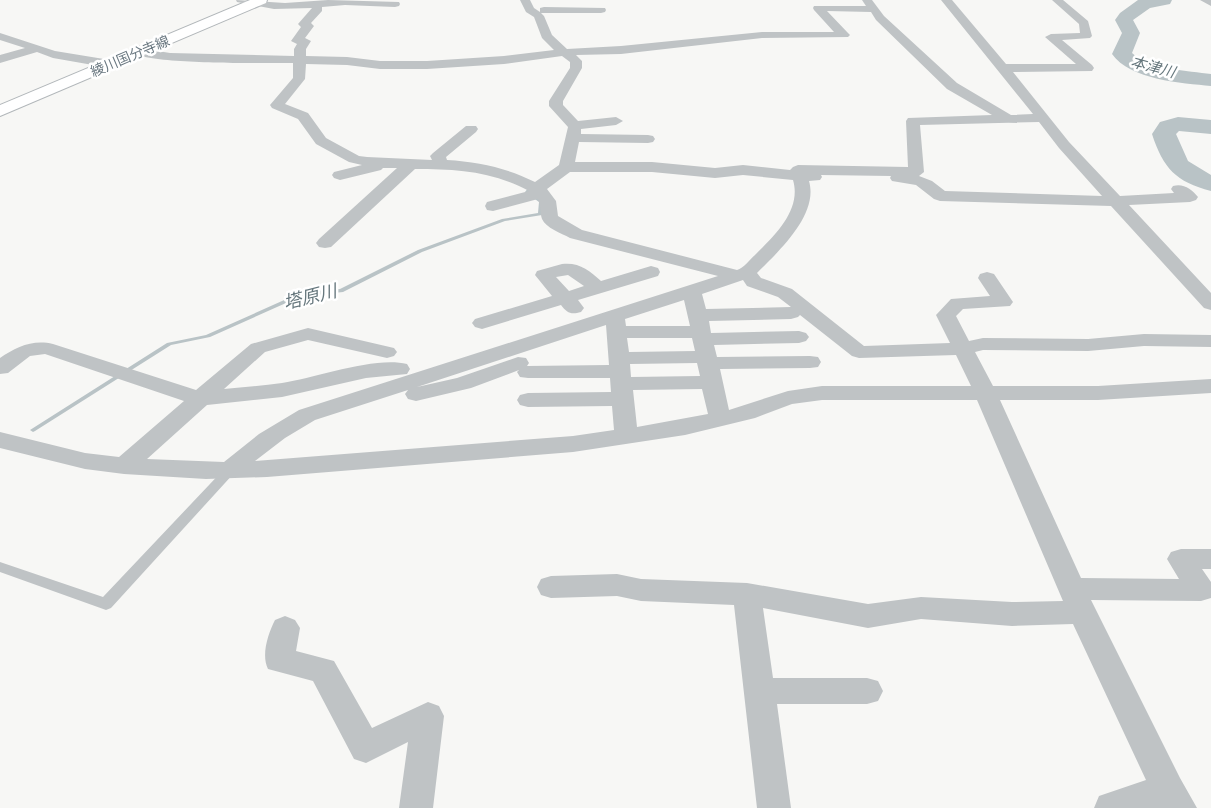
<svg xmlns="http://www.w3.org/2000/svg" width="1211" height="808" viewBox="0 0 1211 808" font-family="'DM Sans','Noto Sans JP',sans-serif">
<style>
.lines{fill:none;stroke-linecap:round;stroke-linejoin:round}
.stream{fill:#b9c3c6;fill-rule:evenodd}
.river{fill:#b9c3c6;fill-rule:evenodd}
.secondary-casing{stroke:#b2b7ba;stroke-width:2}
.service{fill:#bfc3c5;fill-rule:evenodd}
.minor{fill:#bfc3c5;fill-rule:evenodd}
.secondary{fill:#fff;fill-rule:evenodd}
.labels{text-anchor:middle;stroke-width:5;stroke-linejoin:round;paint-order:stroke}
.far-street-label{font-size:14px;fill:#6a7881;stroke:#fff}
.far-water-label{font-size:15px;font-style:italic;fill:#66777d;stroke:#fff}
.water-label{font-size:18px;font-style:italic;fill:#66777d;stroke:#fff}
</style>
<rect width="100%" height="100%" fill="#f7f7f5"/>
<g class="lines">
<path class="stream" d="M529 187 533 188 530 192 543 202 542 215 505 221 422 252 343 292 315 295 295 299 210 337 171 345 35 431 33 432 30 430 167 343 206 335 291 297 315 291 340 289 418 250 502 219 538 213 539 202 525 192Z"/>
<path class="river" d="M1138 0H1172L1170 4 1150 8 1133 20 1140 33 1132 53C1148 69 1189 71 1211 74V86C1182 83 1130 80 1112 54L1122 33 1115 20 1120 13Z
M1178 117 1211 120V134L1179 131 1176 134 1188 161 1211 175V191C1176 182 1163 168 1152 134L1160 122Z"/>
<g class="secondary-casing">
<path id="secondary" d="M250 0H267L266 3 0 116V105Z"/>
</g>
<path class="service" d="M231 465 235 466 237 469 235 472 111 608 106 610 0 572V562L103 597 227 466Z"/>
<path class="minor" d="M236 0 285 3 328 0 399 2 400 4 399 6 395 7 345 5 322 7V11L311 23 314 26 305 38 311 41 306 49V56L347 57 380 61H427L504 56 554 50 542 38 534 17 526 12 520 0H530L534 8 540 12V8L544 7 605 8 606 10 605 12 601 13H541L544 16 552 35 567 49 621 46 762 32H834L814 10 813 8 814 6H866L862 0H872L884 16 957 83 1011 115 1033 114 941 0H952L1006 64H1076L1045 37 1051 34 1080 33 1079 24 1052 0H1063L1088 21 1092 36 1090 38 1062 40 1092 65 1094 68 1092 71 1013 72 1069 142 1120 196 1174 193 1171 189 1173 186C1183 183 1192 189 1198 197L1196 200 1190 202 1129 205 1211 293V310L1204 308 1111 206 940 201 934 199 916 185 892 181 890 178 891 176 821 175 822 177 820 180 809 181C819 215 778 252 757 273L761 278 792 289 864 346 950 343 936 315 951 299 990 296 978 278 980 274 987 272 994 274 1013 302 1010 306 963 309 956 316 969 341 983 338 1088 339 1144 334 1211 335V347L1144 346 1088 351 983 350 975 352 993 386H1098L1211 379V393L1098 400H1000L1081 578 1179 579 1167 559 1171 552 1181 549H1211V569H1202L1211 582V598L1201 601 1091 600 1180 778 1197 808H1094L1099 796 1146 780 1073 624 1012 626 921 619 868 628 763 608 773 678H867L878 681 883 691 878 701 867 704H777L791 808H757L734 605 641 601 617 596 551 598 541 595 537 587 541 579 551 576 617 574 641 579 747 583 868 604 921 597 1012 602 1063 601 977 400H822L792 404 755 418 685 435 573 452 267 477 206 479 124 474 85 469 0 448V432L85 453 119 457 184 401 45 354 30 356 8 373 0 374V358C16 347 33 339 53 344L196 390 251 344 308 328 394 348 397 352 394 356 387 358 308 340 265 352 224 389C243 387 263 386 282 383 316 378 374 356 407 364L410 369 407 374 366 378 282 397 207 405 147 459 224 462 259 434 299 410 718 276 570 238C561 233 546 228 542 219 540 213 541 205 538 199L493 211 487 210 485 206 487 202 529 191C492 171 456 169 415 169L331 247 325 248 319 247 316 243 319 239 397 168H383L381 170 340 180 334 178 332 175 334 172 362 165 349 162 316 144 298 119 272 108 270 105 293 78V63C269 63 145 65 133 52L139 48 170 53 294 56V49L297 44 291 41 301 27 298 24 312 8 274 9 237 2ZM827 11 871 12 876 20 947 89 992 115 908 118 906 121 908 167 798 165 793 167 790 170 743 165 715 168 652 162H575L579 142 648 143 653 142 655 139 653 136 648 135 581 134V129L616 125 623 121 616 117 578 121 563 105V101L582 68V61L576 55 621 54 762 38 848 37 850 35 848 33ZM562 56 570 62V68L549 101V106L568 127 559 165 535 182C507 168 479 162 447 160L446 157 476 132 478 129 476 126H466L433 153 430 156 432 160 367 157 359 156 326 138 308 113 285 104 305 79 306 64 347 65 380 69H427L504 64ZM1039 122 1059 148 1102 196 945 191 932 181 919 176 924 172 920 125ZM570 172H652L715 178 743 175 793 180C802 210 774 236 755 255 749 260 744 268 737 270L582 230 558 216 556 201 547 189ZM743 280 747 286 778 297 791 307 706 309 702 294ZM684 300 690 326H626L625 319ZM800 315 852 356 859 358 956 355 971 386H822L788 391 729 410 720 369 810 368 818 367 821 362 818 357 810 356 717 357 714 345 799 343 806 341 809 337 806 333 799 331 711 333 709 321 791 319 798 317ZM606 325 609 365 527 366 529 363 526 358 518 357 457 378 417 387ZM627 338H692L695 351 629 352ZM697 363 700 376 631 377 630 364ZM519 370 517 372 520 377 528 378H610L611 392 528 393 520 395 517 400 520 405 528 407 612 406 614 430 573 436 255 461 285 438 315 420 408 390 405 394 408 399 416 401 471 388ZM702 389 708 414 637 427 633 390Z
M1200 0H1211V6Z
M0 33 55 51 110 60 116 64 110 68 53 58 37 52 0 63V55L25 48 0 40Z
M562 264C579 262 589 270 601 281L651 266 658 268 660 272 658 276 578 300 584 308 581 312C571 315 567 313 561 305L482 329 475 327 472 323 475 319 552 296 535 275 537 271ZM568 275 584 286 569 291 556 277Z
M285 616 295 620 300 628 296 651 334 661 372 728 428 702 439 706 444 716 433 808H399L408 742 366 763 354 759 313 681 268 669C261 655 268 634 275 620Z"/>
<use href="#secondary" class="secondary"/>
</g>
<g class="labels">
<g class="far-street-label">
<text transform="translate(130 56) rotate(-23)" y="5">綾川国分寺線</text>
</g>
<g class="far-water-label">
<text transform="translate(1153 67) rotate(15)" y="5">本津川</text>
</g>
<g class="water-label">
<text transform="translate(310 297) rotate(-14)" y="6">塔原川</text>
</g>
</g>
</svg>
